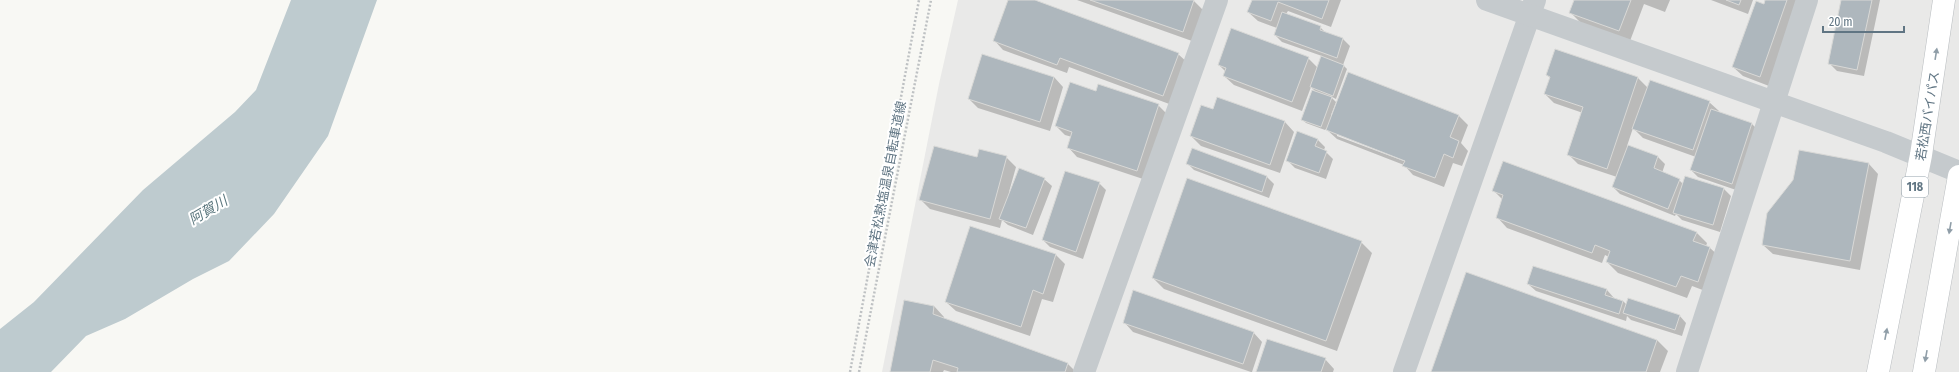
<svg xmlns="http://www.w3.org/2000/svg" width="1959" height="372" viewBox="0 0 1959 372" font-family="'Fira Sans Condensed','Noto Sans JP',sans-serif">
<style>
.built{fill:#e9e9e8}
.water{fill:#becbcf}
.shadow{fill:#0003;fill-rule:evenodd}
.building{fill:#aeb7bd;stroke:#d9d9d7}
.lines{fill:none;stroke-linecap:round;stroke-linejoin:round}
.trunk-casing{stroke:#b9bdc0;stroke-width:23}
.path{stroke:#bec1c3;stroke-width:2.5;stroke-dasharray:2 2;stroke-linecap:butt}
.minor{stroke:#c5cacd;stroke-width:22}
.tertiary{stroke:#c5cacd;stroke-width:22}
.trunk{stroke:#fff;stroke-width:22}
.oneway{fill:#909ea8}
.labels{text-anchor:middle;stroke-width:4;stroke-linejoin:round;paint-order:stroke}
.shield{fill:#fff;stroke:#909ea8;stroke-width:1}
.shield-label{font-size:12px;font-weight:bold;fill:#607583}
.street-label{font-size:13px;fill:#607583;stroke:#fff}
.water-label{font-size:14px;font-style:italic;fill:#5a767d;stroke:#fff}
</style>
<rect width="100%" height="100%" fill="#f8f8f4"/>
<path class="built" d="M958 0H1959V372H882L939 84Z"/>
<path class="water" d="M291 0H377L328 136 274 214 229 261 193 279 125 319 86 336 51 372H0V329L34 302 143 190 235 112 256 90Z"/>
<path class="shadow" d="M1009 0H1033L1178 54 1188 63 1172 105 1069 67 1067 73 1003 50 994 40Z
M1077 0H1193L1203 10 1192 41Z
M1253 0H1341L1331 27 1288 11 1286 14 1320 27 1327 34 1343 39 1350 46 1343 65 1347 69 1336 99 1330 96 1336 102 1331 115 1459 116 1468 125 1461 143 1468 151 1462 166 1453 163 1444 187 1413 175 1404 165 1337 139 1326 129 1325 130 1306 123 1302 119 1317 93 1311 87 1302 111 1234 85 1224 76 1226 72 1219 65 1308 58 1318 68 1322 56 1282 42 1275 35 1277 28 1258 21 1248 12ZM1337 133 1410 162 1409 163 1337 136Z
M1575 0H1670L1665 12 1644 4 1630 41 1581 23 1570 12Z
M1711 0H1753L1748 14Z
M1766 0H1800L1769 86 1743 76 1733 67Z
M1842 0H1880L1864 76 1837 71 1830 64Z
M1547 75 1638 78 1648 88 1709 102 1719 111 1718 113 1752 124 1759 131 1739 191 1698 177 1691 170 1696 157 1643 138 1633 128 1627 146 1658 157 1665 164 1662 173 1679 180 1683 184 1724 189 1731 196 1720 232 1682 220 1676 214 1675 216 1620 194 1613 187 1617 177 1578 164 1569 155 1583 113 1554 103 1545 94 1550 78Z
M1054 77 1063 87 1050 131 978 108 969 99Z
M1096 92 1158 105 1168 115 1146 180 1077 157 1068 147 1072 137 1065 135 1056 126Z
M1218 99 1285 122 1294 132 1280 173 1201 146 1191 136 1213 110Z
M1318 140 1325 147 1324 150 1333 159 1326 179 1295 168 1288 161Z
M1192 149 1267 177 1274 184 1269 198 1194 170 1187 163Z
M1006 157 1016 167 1009 192 1044 179 1052 186 1033 235 1008 225 1002 220 1000 228 930 209 921 200 977 159Z
M1869 164 1878 174 1860 270 1773 254 1763 245Z
M1099 183 1106 190 1083 259 1050 247 1043 240Z
M1494 191 1696 232 1707 243 1706 246 1710 248 1721 258 1708 292 1692 286 1687 298 1618 273 1607 262 1609 257 1605 255 1602 263 1507 228 1497 217 1503 200Z
M971 227 1056 255 1065 264 1053 302 1042 299 1030 336 956 311 946 302Z
M1361 242 1372 253 1337 351 1164 289 1153 278Z
M1534 267 1607 290 1614 298 1623 301 1627 305 1679 315 1686 323 1682 336 1631 320 1627 316 1626 321 1536 291 1528 284Z
M1467 273 1657 340 1668 351 1660 372H1432Z
M934 306 944 317V319L1068 364 1076 372H951L944 370 943 372H891Z
M1124 322 1253 332 1262 342 1252 372H1251L1133 332Z
M1325 359 1334 369 1333 372H1257Z"/>
<path class="building" d="M1008 0H1035L1179 53 1163 96 1060 58 1057 65 993 41Z
M1090 0H1194L1183 32Z
M1252 0H1329L1322 19 1278 2 1271 21 1247 12Z
M1574 0H1631L1619 31 1569 13Z
M1726 0H1741L1739 5Z
M1765 0H1787L1760 77 1732 67 1756 1 1764 4Z
M1841 0H1872L1857 70 1828 64Z
M1282 12 1321 26 1320 30 1343 38 1337 58 1274 35Z
M1231 28 1309 57 1292 102 1223 76 1226 68 1218 65Z
M1555 49 1638 77 1607 169 1567 155 1583 107 1544 94 1550 77 1546 75Z
M982 54 1054 77 1040 122 968 99Z
M1321 56 1344 65 1333 96 1310 87Z
M1348 72 1459 115 1450 137 1459 141 1453 158 1444 154 1435 178 1402 166 1405 161 1326 130Z
M1650 80 1710 101 1693 150 1632 129Z
M1070 82 1096 91 1098 84 1159 104 1137 171 1067 148 1072 132 1055 126Z
M1312 90 1332 97 1321 127 1301 120Z
M1217 97 1285 121 1270 165 1190 136 1201 105 1213 109Z
M1711 109 1752 123 1732 184 1690 170Z
M1297 131 1318 139 1315 146 1327 151 1319 173 1286 161Z
M1628 145 1658 156 1654 168 1680 179 1668 209 1612 187Z
M934 146 977 157 979 149 1007 156 990 219 919 200Z
M1192 148 1267 176 1262 192 1186 164Z
M1799 150 1869 163 1850 261 1762 245 1767 213 1793 180Z
M1503 161 1697 232 1693 241 1710 247 1698 282 1681 276 1676 287 1606 262 1610 251 1595 245 1592 253 1496 218 1503 195 1492 191Z
M1019 168 1045 178 1026 228 999 219Z
M1065 171 1100 182 1076 252 1042 240Z
M1685 176 1724 188 1713 225 1673 213Z
M1187 178 1362 241 1326 341 1152 278Z
M970 226 1056 254 1043 294 1033 290 1021 327 945 302Z
M1533 266 1607 289 1605 295 1623 301 1619 314 1527 284Z
M1466 272 1657 340 1646 372H1431Z
M1133 290 1254 332 1243 364 1123 323Z
M1628 298 1680 315 1675 330 1623 313Z
M904 300 934 306 933 314 1068 363 1065 372H957L958 368 933 360 930 372H890Z
M1267 339 1326 358 1321 372H1256Z"/>
<g class="lines">
<g class="trunk-casing">
<path id="trunk" d="M1878 372 1921 155 1944 0
M1924 372 1959 176"/>
</g>
<path class="path" d="M850 372 919 0
M859 372 931 0"/>
<path class="minor" d="M1084 372 1217 0
M1404 372 1535 0"/>
<path class="tertiary" d="M1487 0 1886 142 1959 172
M1687 372 1807 0"/>
<use href="#trunk" class="trunk"/>
</g>
<defs><path id="oneway-solid" d="M-6-.8H1V-3.2L6.5 0L1 3.2V.8H-6Z"/></defs>
<g class="oneway">
<use href="#oneway-solid" transform="translate(1936 54) rotate(-81)"/>
<use href="#oneway-solid" transform="translate(1950 228) rotate(100)"/>
<use href="#oneway-solid" transform="translate(1886 334) rotate(-79)"/>
<use href="#oneway-solid" transform="translate(1926 356) rotate(100)"/>
</g>
<g class="labels">
<rect class="shield" x="1902" y="177" width="26" height="20" rx="3"/>
<g class="shield-label">
<text x="1915" y="191">118</text>
</g>
<g class="street-label">
<text transform="translate(1927 116) rotate(-81)" y="5">若松西バイパス</text>
<text transform="translate(885 184) rotate(-79)" y="5">会津若松熱塩温泉自転車道線</text>
</g>
<g class="water-label">
<text transform="translate(208 210) rotate(-31)" y="5">阿賀川</text>
</g>
</g>
<path d="M1823 26v6h81v-6" fill="none" stroke="#607583" stroke-width="2"/>
<text x="1829" y="26" font-size="12" fill="#607583" stroke="#ffffff" stroke-width="3" paint-order="stroke">20 m</text>
</svg>
